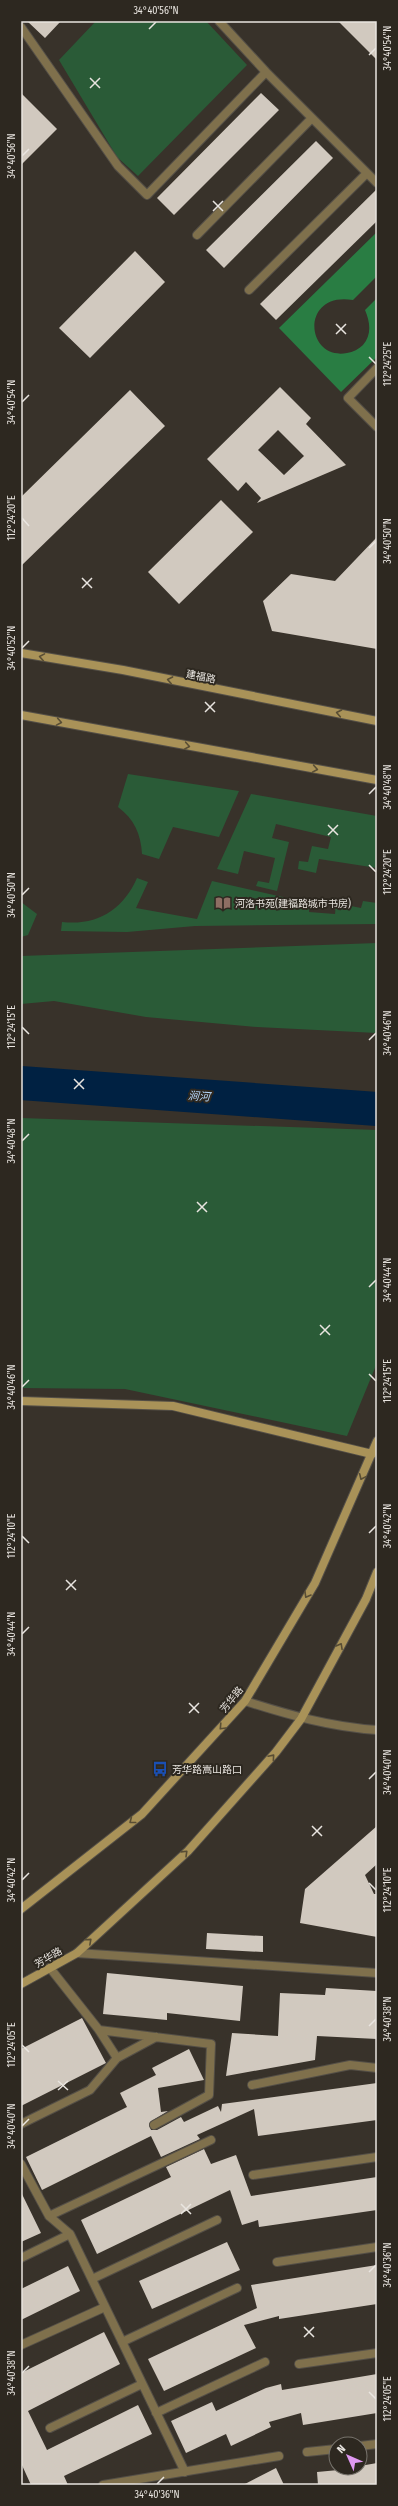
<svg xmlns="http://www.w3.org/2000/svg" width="398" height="2506" viewBox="0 0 398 2506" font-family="'Fira Sans Condensed','Noto Sans SC',sans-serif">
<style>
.green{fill:#2a5b37}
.forest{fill:#297d43}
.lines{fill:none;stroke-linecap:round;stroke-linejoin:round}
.river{stroke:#002142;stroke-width:34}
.building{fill:#d1c9bf;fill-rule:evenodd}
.lane-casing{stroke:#544f47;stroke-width:10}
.street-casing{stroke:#544f47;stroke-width:10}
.secondary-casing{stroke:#544f47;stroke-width:10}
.lane{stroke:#7f704c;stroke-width:8}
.street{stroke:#7f704c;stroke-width:8}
.secondary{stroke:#a99258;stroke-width:8}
.oneway{stroke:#584d34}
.ticks{fill:none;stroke:#e9e5e0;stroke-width:1.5}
.labels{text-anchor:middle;stroke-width:4;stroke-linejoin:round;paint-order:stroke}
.street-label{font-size:10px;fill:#e9e5e0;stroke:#2d2820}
.poi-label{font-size:10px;fill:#e9e5e0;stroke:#2d2820;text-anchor:start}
.water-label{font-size:11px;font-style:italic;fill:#b8d8fb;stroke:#2d2820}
.neatline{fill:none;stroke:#e9e5e0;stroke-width:1.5}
.ticks-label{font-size:10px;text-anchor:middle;fill:#e9e5e0}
</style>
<rect width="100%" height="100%" fill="#38322a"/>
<path class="green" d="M96 21H206L247 65 138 176 117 157 59 60Z
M128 774 239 791 219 837 173 827 159 859 142 854C141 834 134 819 118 807Z
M251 794 377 816V868L319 859 316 873 298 869 299 861 308 862 312 846 328 849 331 837 276 824 272 838 289 842 277 891 256 886 258 881 269 883 275 858 244 851 238 874 217 869Z
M137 878 148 882 136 908 197 919 212 881 309 903V912L335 914 336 903 361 908 363 901 377 903V924L195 926 127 932 61 931 62 922C97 926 123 910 137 878Z
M21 902 37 914 28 935 21 937Z
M377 943V1033L257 1027 146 1017 54 1001 21 1004V956Z
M21 1118 377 1130V1363L347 1436 125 1389 21 1388Z"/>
<path class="forest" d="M377 232V276L353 300C300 291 305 361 347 353 353 352 359 349 363 345 372 334 370 322 365 310L377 298V357L341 392 279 328Z"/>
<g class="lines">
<path class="river" d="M21 1083 377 1109"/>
</g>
<path class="building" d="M27 21H61L45 38Z
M338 21H377V60Z
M21 93 57 129 21 165Z
M261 93 279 110 174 215 157 198Z
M316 141 333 158 224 268 206 250Z
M377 189V221L276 320 260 304Z
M135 251 165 282 90 358 59 328Z
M280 387 311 418 306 424 346 465 257 503 261 498 246 482 238 491 207 459ZM278 430 304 456 284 475 258 450Z
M130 390 165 426 21 566V497Z
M221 500 253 532 179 604 148 572Z
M377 537V649L272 631 263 601 291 574 335 581Z
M377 1826V1864L365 1875 374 1894H377V1937L300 1923 305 1889Z
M207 1933 263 1936V1952L206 1949Z
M107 1973 243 1986 240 2021 167 2013V2020L103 2014Z
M326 1988 377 1991V2039L317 2036 315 2060 226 2076 232 2033 278 2036 280 1993 325 1995Z
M82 2018 106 2063 21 2106V2049Z
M189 2049 204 2080 158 2088 161 2112 168 2111 150 2122 149 2125 151 2130H157L181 2117 184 2122 218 2106 221 2112 222 2104 377 2083V2120L258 2136 254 2109 197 2135 200 2139 161 2157 151 2136 42 2190 26 2157 127 2107 120 2093 156 2075 152 2068Z
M204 2149 211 2164 236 2155 251 2196 377 2177V2210L259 2227 258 2220 242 2225 230 2190 97 2254 81 2220 171 2177 166 2167Z
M21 2192 41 2233 21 2242Z
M227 2242 240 2270 152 2309 139 2281Z
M377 2265V2304L279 2319V2316L244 2325 256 2348 164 2391 148 2359 257 2308 251 2285Z
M68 2266 80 2291 21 2320V2289Z
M104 2332 120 2364 28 2411 47 2450 138 2405 152 2434 64 2476 68 2485H31L21 2463V2373Z
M377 2374V2413L303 2425 301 2413 269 2422 271 2427 231 2446 226 2434 186 2453 171 2421 212 2402 216 2411 266 2388 281 2384 282 2390Z
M377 2463V2485H318L317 2472 360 2468V2466Z
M276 2468 284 2485H243Z"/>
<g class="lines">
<g class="lane-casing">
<path id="lane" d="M219 21 266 72 377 183
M21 27 118 166 147 195 266 72
M197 235 312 118
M249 290 367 173
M377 368 348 398 377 427
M50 1968 99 2030 117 2058
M99 2030 211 2044 209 2095 154 2125
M252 2085 350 2065 377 2068
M21 2124 90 2090 117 2058 156 2037
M21 2164 49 2216
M253 2175 377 2157
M70 2234 185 2472
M21 2258 70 2234 49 2216 211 2140
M277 2262 377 2247
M92 2279 217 2220
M122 2342 237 2288
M21 2345 105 2307
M299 2364 377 2353
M156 2413 265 2362
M50 2428 142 2384
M360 2446 377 2444
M307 2452 336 2449
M103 2485 279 2456"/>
</g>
<g class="street-casing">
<path id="street" d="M245 1701C289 1715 331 1727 377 1730
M77 1953 377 1973"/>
</g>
<g class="secondary-casing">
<path id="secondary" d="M21 653 123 670 377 721
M21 715 377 780
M21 1401 173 1406 372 1454
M21 1909 142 1814 245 1701 315 1583 377 1441
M21 1984 77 1953 188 1851 276 1752 301 1719 366 1599 377 1572"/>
</g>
<use href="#lane" class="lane"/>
<use href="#street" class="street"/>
<use href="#secondary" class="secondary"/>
</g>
<defs><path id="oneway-chevron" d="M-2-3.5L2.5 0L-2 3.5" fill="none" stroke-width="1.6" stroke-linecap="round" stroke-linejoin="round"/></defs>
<g class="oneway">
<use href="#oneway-chevron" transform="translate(42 657) rotate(-170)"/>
<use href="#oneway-chevron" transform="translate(170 680) rotate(-169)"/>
<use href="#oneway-chevron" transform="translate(339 713) rotate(-169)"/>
<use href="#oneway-chevron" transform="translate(59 722) rotate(10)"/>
<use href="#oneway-chevron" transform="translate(187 746) rotate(10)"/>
<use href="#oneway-chevron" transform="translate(315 769) rotate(10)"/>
<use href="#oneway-chevron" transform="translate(362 1477) rotate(114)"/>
<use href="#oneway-chevron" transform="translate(307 1595) rotate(120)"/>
<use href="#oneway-chevron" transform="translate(340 1646) rotate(-61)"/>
<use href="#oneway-chevron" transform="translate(222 1727) rotate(133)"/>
<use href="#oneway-chevron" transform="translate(272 1757) rotate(-49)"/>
<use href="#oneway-chevron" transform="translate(132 1821) rotate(142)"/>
<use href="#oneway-chevron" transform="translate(185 1853) rotate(-44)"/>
<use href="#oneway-chevron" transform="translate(89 1941) rotate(-42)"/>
</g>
<path class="ticks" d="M149 29 156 22M369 55 376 48M90 78 100 88M90 88 100 78M22 156 29 149M213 201 223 211M213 211 223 201M336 324 346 334M336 334 346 324M369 357 376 364M22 402 29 395M22 518 29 526M369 548 376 541M82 578 92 588M82 588 92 578M22 648 29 641M205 702 215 712M205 712 215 702M369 794 376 787M328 825 338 835M328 835 338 825M369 865 376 872M22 895 29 888M22 1027 29 1034M369 1040 376 1033M74 1079 84 1089M74 1089 84 1079M22 1141 29 1134M197 1202 207 1212M197 1212 207 1202M369 1287 376 1280M320 1325 330 1335M320 1335 330 1325M369 1374 376 1381M22 1387 29 1380M369 1533 376 1526M22 1536 29 1543M66 1580 76 1590M66 1590 76 1580M22 1634 29 1627M189 1703 199 1713M189 1713 199 1703M369 1779 376 1772M312 1826 322 1836M312 1836 322 1826M22 1880 29 1873M369 1883 376 1890M369 2026 376 2019M22 2045 29 2052M58 2081 68 2090M58 2090 68 2081M22 2126 29 2119M181 2204 191 2214M181 2214 191 2204M369 2272 376 2265M304 2327 314 2337M304 2337 314 2327M22 2373 29 2366M369 2392 376 2399M157 2484 164 2477"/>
<defs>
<g id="library-bare" transform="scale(1.2)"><path d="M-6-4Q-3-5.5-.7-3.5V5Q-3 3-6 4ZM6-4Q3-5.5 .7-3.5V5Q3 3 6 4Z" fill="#8d6e63" stroke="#2d2820" stroke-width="2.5" paint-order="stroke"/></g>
<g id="bus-bare" transform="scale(1.2)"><path d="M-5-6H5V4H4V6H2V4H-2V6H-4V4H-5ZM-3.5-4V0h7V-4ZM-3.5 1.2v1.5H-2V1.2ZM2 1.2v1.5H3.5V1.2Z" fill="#1a4fb4" stroke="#2d2820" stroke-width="2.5" paint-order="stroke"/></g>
</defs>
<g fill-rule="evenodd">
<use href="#library-bare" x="223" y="903"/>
<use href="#bus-bare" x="160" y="1769"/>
</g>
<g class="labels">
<g class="street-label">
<text transform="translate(201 676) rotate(11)" y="4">建福路</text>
<text transform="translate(231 1699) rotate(-51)" y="4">芳华路</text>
<text transform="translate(48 1957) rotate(-30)" y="4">芳华路</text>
</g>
<g class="poi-label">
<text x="235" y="907">河洛书苑(建福路城市书房)</text>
<text x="172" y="1773">芳华路嵩山路口</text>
</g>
<g class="water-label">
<text transform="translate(199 1096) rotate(4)" y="4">涧河</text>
</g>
</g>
<rect width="398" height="2506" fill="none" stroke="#2d2820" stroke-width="44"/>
<g transform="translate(348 2456) rotate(315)"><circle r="19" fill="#2d2820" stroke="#78746d"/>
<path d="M0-3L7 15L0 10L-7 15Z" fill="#df98f1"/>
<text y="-6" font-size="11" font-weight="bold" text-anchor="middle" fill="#e9e5e0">N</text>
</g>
<rect x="22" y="22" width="354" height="2462" class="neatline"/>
<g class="ticks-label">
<text x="156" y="14">34°40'56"N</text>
<text transform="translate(387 48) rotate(-90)" y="4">34°40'54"N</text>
<text transform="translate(11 156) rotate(-90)" y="4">34°40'56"N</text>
<text transform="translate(387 364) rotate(-90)" y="4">112°24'25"E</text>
<text transform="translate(11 402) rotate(-90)" y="4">34°40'54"N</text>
<text transform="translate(11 518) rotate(-90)" y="4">112°24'20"E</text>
<text transform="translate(387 541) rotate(-90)" y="4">34°40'50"N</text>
<text transform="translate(11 648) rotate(-90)" y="4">34°40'52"N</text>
<text transform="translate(387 787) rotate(-90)" y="4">34°40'48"N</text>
<text transform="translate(387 872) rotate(-90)" y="4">112°24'20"E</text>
<text transform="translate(11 895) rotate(-90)" y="4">34°40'50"N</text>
<text transform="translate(11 1027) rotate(-90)" y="4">112°24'15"E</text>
<text transform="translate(387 1033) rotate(-90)" y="4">34°40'46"N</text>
<text transform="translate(11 1141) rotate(-90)" y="4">34°40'48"N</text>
<text transform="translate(387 1280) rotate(-90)" y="4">34°40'44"N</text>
<text transform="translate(387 1381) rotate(-90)" y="4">112°24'15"E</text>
<text transform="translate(11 1387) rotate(-90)" y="4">34°40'46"N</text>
<text transform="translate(387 1526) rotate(-90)" y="4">34°40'42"N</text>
<text transform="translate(11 1536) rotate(-90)" y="4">112°24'10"E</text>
<text transform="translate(11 1634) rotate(-90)" y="4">34°40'44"N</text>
<text transform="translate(387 1772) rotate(-90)" y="4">34°40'40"N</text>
<text transform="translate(11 1880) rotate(-90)" y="4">34°40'42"N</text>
<text transform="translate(387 1890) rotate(-90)" y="4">112°24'10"E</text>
<text transform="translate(387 2019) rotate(-90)" y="4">34°40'38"N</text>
<text transform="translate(11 2045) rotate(-90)" y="4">112°24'05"E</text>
<text transform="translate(11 2126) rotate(-90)" y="4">34°40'40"N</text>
<text transform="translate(387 2265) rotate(-90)" y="4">34°40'36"N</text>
<text transform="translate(11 2373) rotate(-90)" y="4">34°40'38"N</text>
<text transform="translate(387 2399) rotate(-90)" y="4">112°24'05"E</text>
<text x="157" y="2498">34°40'36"N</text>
</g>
</svg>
